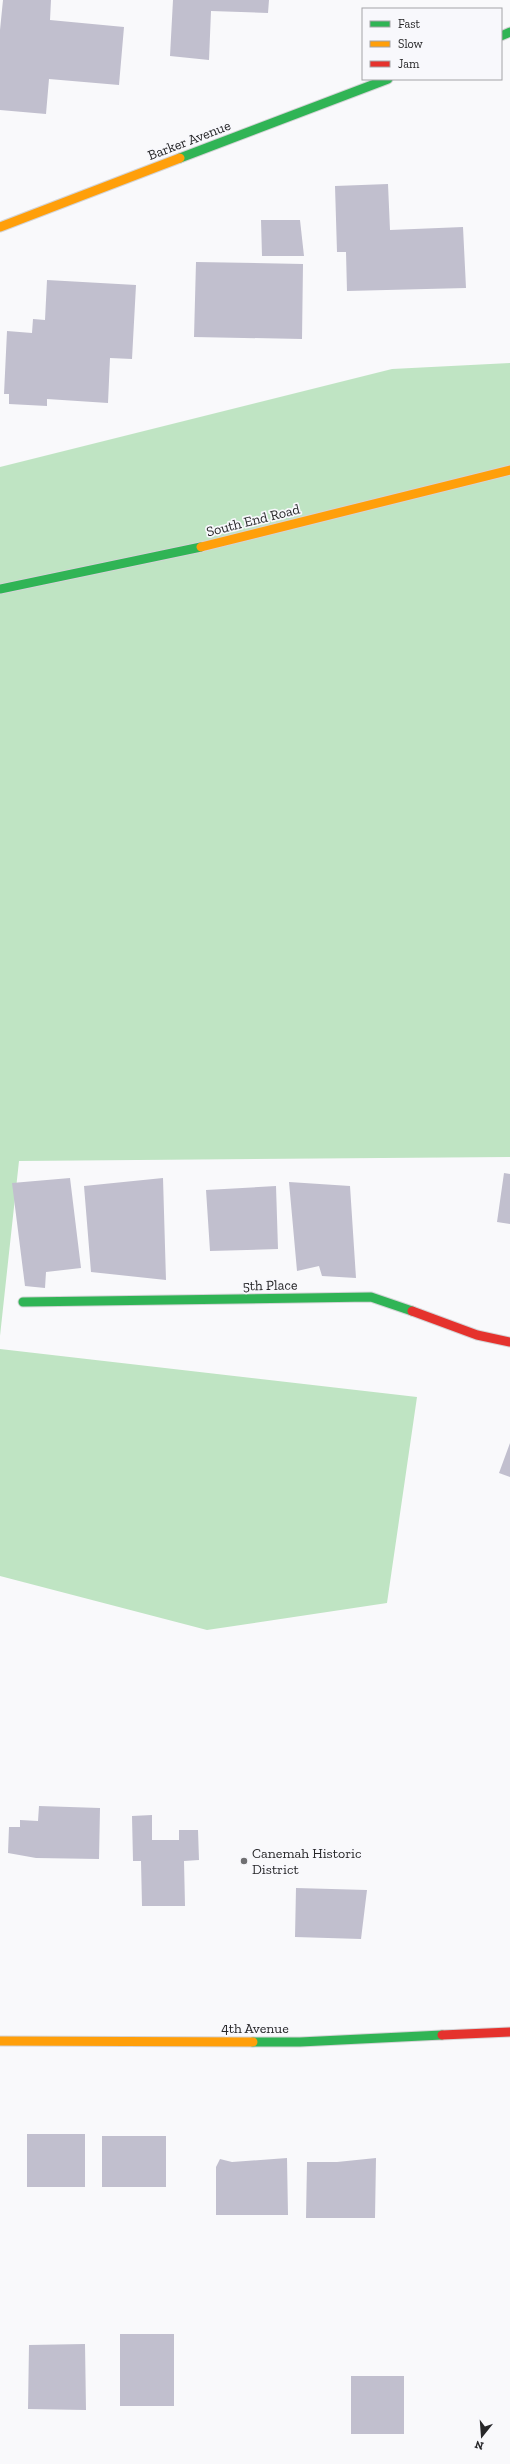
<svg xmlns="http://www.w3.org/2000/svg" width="510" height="2464" viewBox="0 0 510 2464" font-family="'Zilla Slab',serif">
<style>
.forest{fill:#bfe4c3}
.building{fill:#c1bfce}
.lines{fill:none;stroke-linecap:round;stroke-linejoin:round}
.fast-casing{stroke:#d4d4d6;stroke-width:11}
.slow-casing{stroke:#d4d4d6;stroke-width:11}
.jam-casing{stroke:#d4d4d6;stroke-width:11}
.fast{stroke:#30b455;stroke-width:9}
.slow{stroke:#ff9f0a;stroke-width:9}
.jam{stroke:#e5322d;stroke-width:9}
.poi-dot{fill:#707072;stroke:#f8f8fc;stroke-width:1.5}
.labels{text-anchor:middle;stroke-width:3.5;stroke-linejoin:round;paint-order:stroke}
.street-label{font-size:14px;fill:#262628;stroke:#f8f8fc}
.poi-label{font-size:14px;fill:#262628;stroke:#f8f8fc;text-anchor:start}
</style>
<rect width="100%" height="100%" fill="#f9f9fb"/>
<path class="forest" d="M510 363V1157L19 1161 0 1336V467L392 369Z
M0 1349 417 1397 387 1603 207 1630 0 1576Z"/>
<path class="building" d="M3 0H51L50 20 124 27 119 85 49 79 46 114 0 110V30Z
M173 0H269L268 13 211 11 209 60 170 56Z
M388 184 390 230 463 227 466 288 347 291 346 252H337L335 186Z
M261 220H300L304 256H262Z
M196 262 303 264 302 339 194 337Z
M47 280 136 285 132 359 110 358 108 403 47 399V406L9 404V394H4L7 331 32 333 33 319 45 320Z
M504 1173 510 1174V1224L497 1222Z
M70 1178 81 1268 46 1272 45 1288 25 1286 12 1183Z
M163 1178 166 1280 91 1272 84 1186Z
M289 1182 350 1186 356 1278 322 1276 319 1266 297 1271Z
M276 1186 278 1249 210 1251 206 1190Z
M510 1443V1477L499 1473Z
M39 1806 100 1808 99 1859 36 1858 8 1853 9 1827H20V1820L38 1821Z
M152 1815V1840H179V1830H198L199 1860 184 1861 185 1906H142L141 1861H133L132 1816Z
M296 1888 367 1890 361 1939 295 1937Z
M27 2134H85V2187H27Z
M102 2136H166V2187H102Z
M287 2158 288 2215H216V2167L220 2159 232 2162Z
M376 2158 375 2218H306L307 2162H337Z
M120 2334H174V2406H120Z
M85 2344 86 2410 28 2409 29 2345Z
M351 2376H404V2434H351Z"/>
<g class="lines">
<g class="fast-casing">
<path id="fast" d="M501 36 510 32
M180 158 388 79
M0 589 201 547
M23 1302 371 1297 412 1311
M253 2042H300L442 2035"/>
</g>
<g class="slow-casing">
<path id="slow" d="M0 227 180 158
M201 547 510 470
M0 2041 253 2042"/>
</g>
<g class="jam-casing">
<path id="jam" d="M412 1311 477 1335 510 1342
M442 2035 510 2032"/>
</g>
<use href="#fast" class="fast"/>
<use href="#slow" class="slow"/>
<use href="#jam" class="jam"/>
</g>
<circle class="poi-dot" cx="244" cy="1861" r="4"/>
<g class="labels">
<g class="street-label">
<text transform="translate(189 140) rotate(-21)" y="5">Barker Avenue</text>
<text transform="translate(253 520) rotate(-14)" y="5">South End Road</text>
<text transform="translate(270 1285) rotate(-1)" y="5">5th Place</text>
<text x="255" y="2033">4th Avenue</text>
</g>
<g class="poi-label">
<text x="252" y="1858">Canemah Historic<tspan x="252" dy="16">District</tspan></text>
</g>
</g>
<rect x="362" y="8" width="140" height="72" fill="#f8f8fc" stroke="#a4a4a7"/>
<rect x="370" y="21" width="20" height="6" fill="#30b455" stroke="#a4a4a7"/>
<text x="398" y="28" font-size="12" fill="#262628">Fast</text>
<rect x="370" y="41" width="20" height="6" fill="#ff9f0a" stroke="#a4a4a7"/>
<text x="398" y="48" font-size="12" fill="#262628">Slow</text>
<rect x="370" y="61" width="20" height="6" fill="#e5322d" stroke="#a4a4a7"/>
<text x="398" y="68" font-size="12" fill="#262628">Jam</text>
<g transform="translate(482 2436) rotate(197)" stroke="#f8f8fc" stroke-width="3" paint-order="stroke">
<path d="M0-3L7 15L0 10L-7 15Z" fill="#262628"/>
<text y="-6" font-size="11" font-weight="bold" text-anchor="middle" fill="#262628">N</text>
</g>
</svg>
